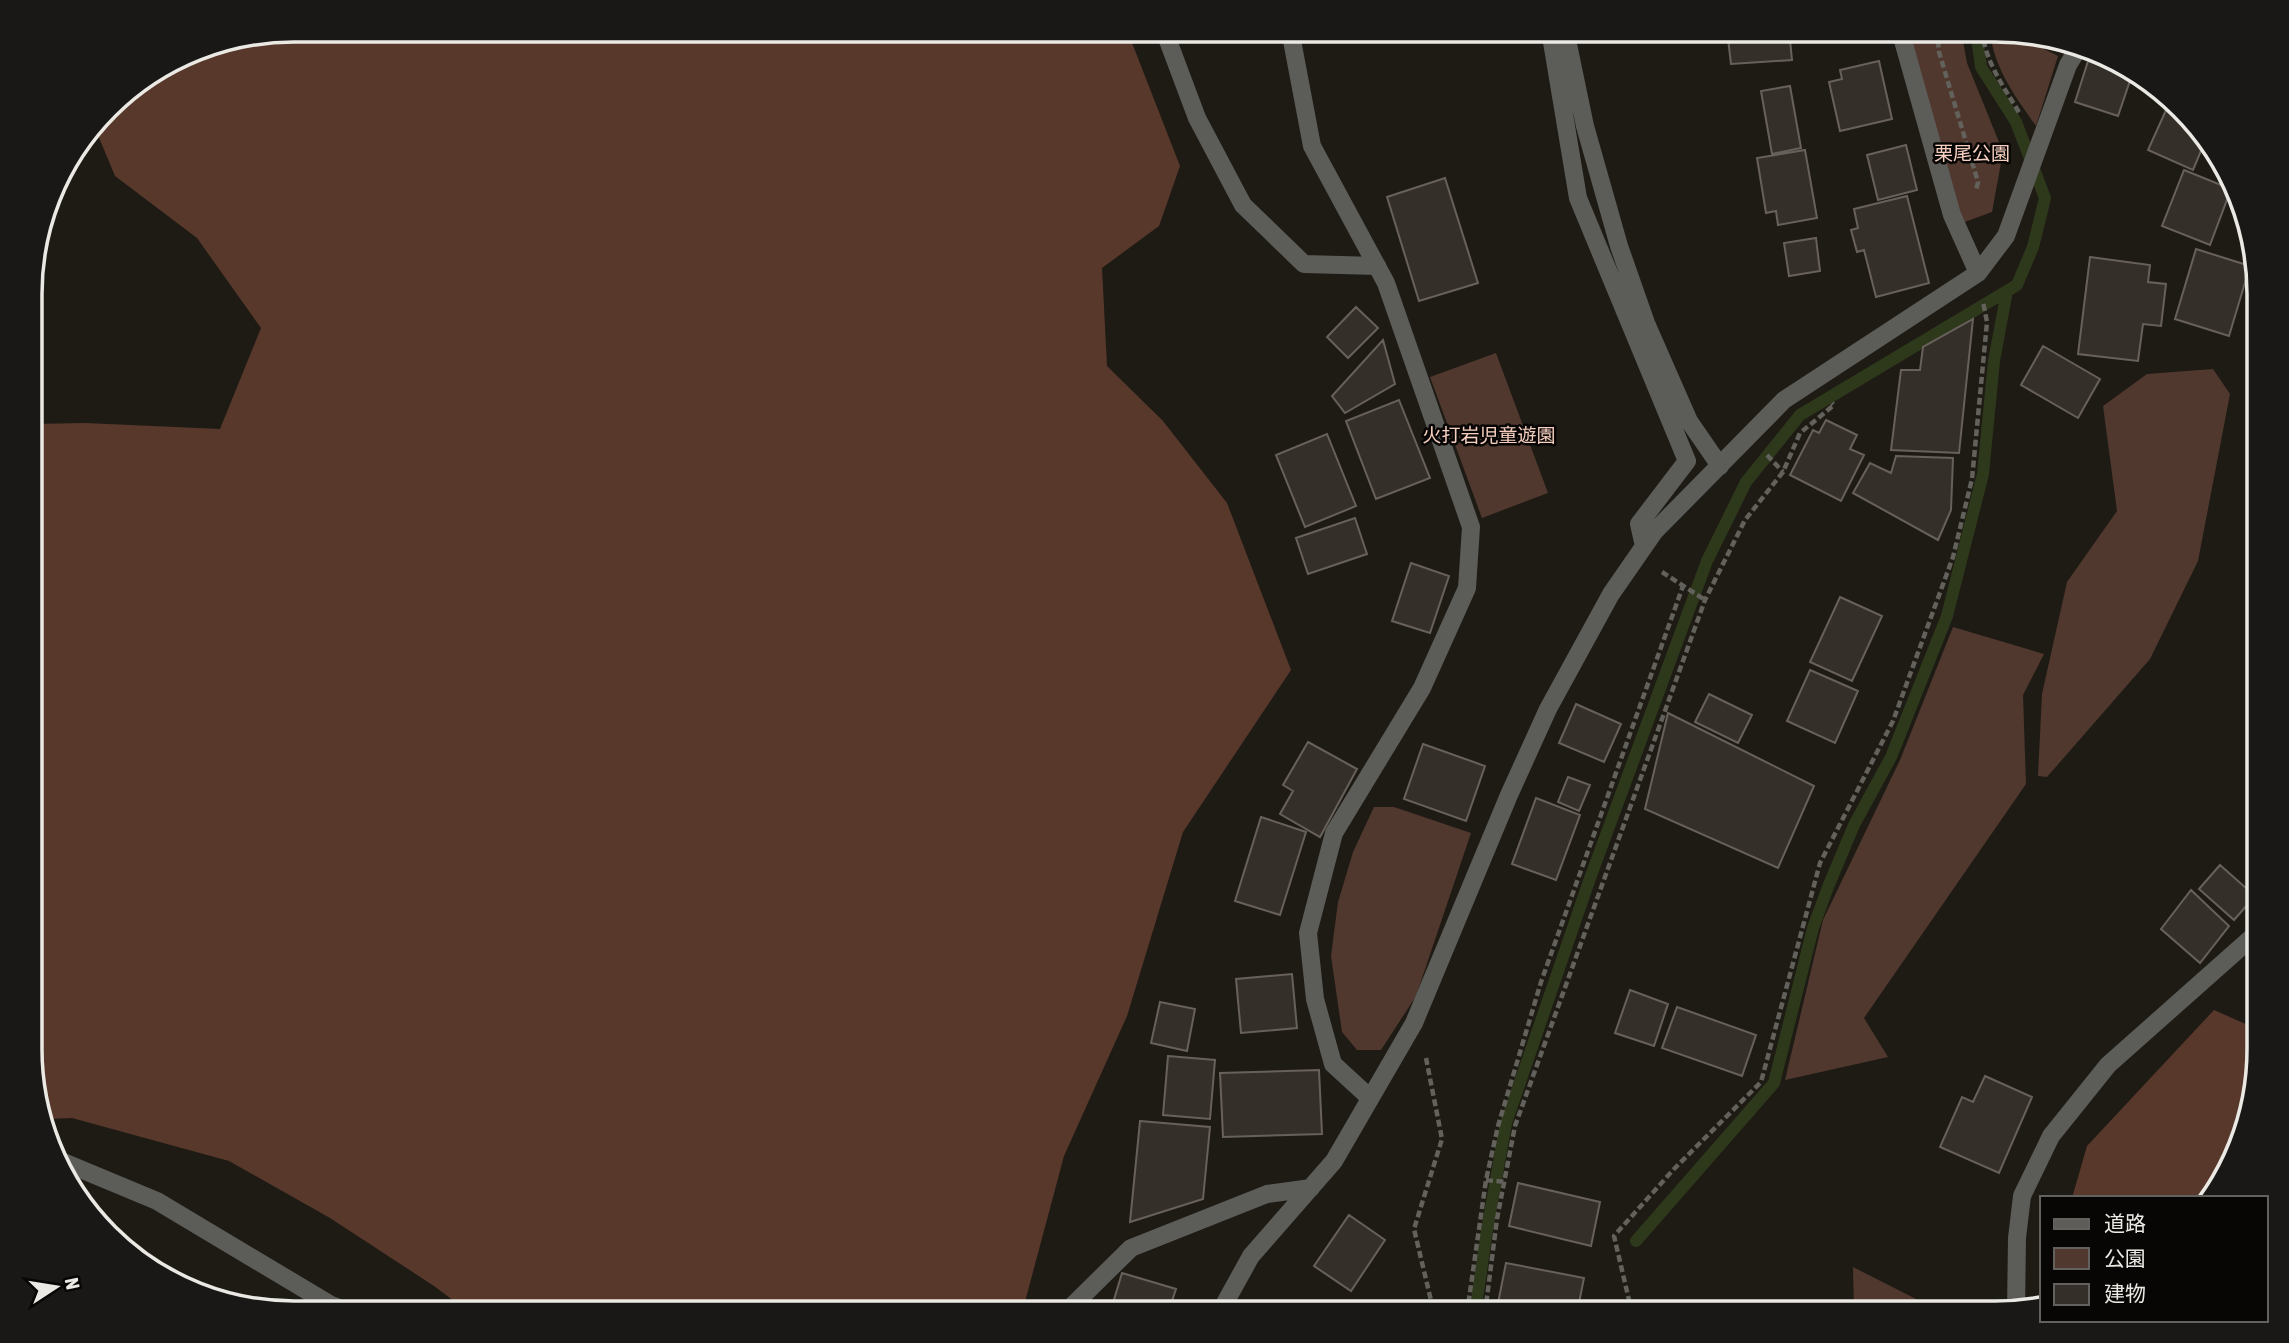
<svg xmlns="http://www.w3.org/2000/svg" width="2289" height="1343" viewBox="0 0 2289 1343" font-family="'Asap Condensed','Noto Sans JP',sans-serif">
<style>
.green{fill:#50382e}
.forest{fill:#58382b}
.lines{fill:none;stroke-linecap:round;stroke-linejoin:round}
.stream{stroke:#2e391b;stroke-width:12}
.building{fill:#352f2a;stroke:#68615b;stroke-width:2}
.path{stroke:#63615b;stroke-width:4.5;stroke-dasharray:7 3.5;stroke-linecap:butt}
.service{stroke:#5c5c58;stroke-width:18}
.minor{stroke:#5c5c58;stroke-width:18}
.labels{text-anchor:middle;stroke-width:5;stroke-linejoin:round;paint-order:stroke}
.park-label{font-size:19px;fill:#f6cfc0;stroke:#070604}
.rim{fill:none;stroke:#ebe9e4;stroke-width:3.5}
</style>
<rect width="100%" height="100%" fill="#1e1b15"/>
<path class="green" d="M1906 30H1961L1967 63 2003 152 1992 212 1962 223Z
M1990 30 2008 31 2058 56 2036 126C2015 96 1993 67 1990 30Z
M1496 353 1548 493 1482 518 1430 377Z
M2213 369 2230 394 2198 561 2150 659 2047 777 2038 776 2042 694 2067 582 2117 511 2103 406 2147 374Z
M1953 627 2044 654 2023 695 2026 784 1864 1018 1888 1057 1785 1080 1823 920 1900 760Z
M1374 807H1394L1471 833 1416 996 1381 1050H1357L1342 1032 1331 956 1338 902 1353 852Z
M1853 1267 1920 1301 1921 1313H1854Z"/>
<path class="forest" d="M294 30H1127L1180 166 1159 226 1102 268 1107 366 1163 421 1227 503 1291 670 1183 832 1127 1016 1064 1156 1022 1313H470L434 1286 330 1218 229 1161 72 1118 46 1119 32 1083V424L85 423 220 429 261 328 197 238 115 176 95 128 119 96 193 50Z
M2214 1010 2259 1030V1066L2224 1182 2211 1198H2072L2087 1146Z"/>
<g class="lines">
<path class="stream" d="M1636 1241 1774 1083 1813 928 1828 887 1854 825 1891 757 1947 616 1983 474 1994 361 2007 291
M1475 1313 1487 1230 1506 1123 1589 881 1707 561 1746 482 1800 415 2017 285 2033 247 2045 198 2016 122 1981 67 1976 30"/>
</g>
<path class="building" d="M1727 30H1789L1792 60 1731 64Z
M2094 51 2127 65 2126 67 2093 54Z
M1879 61 1892 119 1840 131 1829 82 1842 79 1840 70Z
M2088 61 2132 75 2118 116 2075 102Z
M1790 86 1801 148 1772 154 1761 91Z
M2171 99 2182 107 2206 139 2193 170 2148 150Z
M1906 145 1917 190 1878 200 1867 155Z
M1805 150 1817 218 1778 225 1776 211 1766 213 1757 158Z
M2184 170 2231 189 2210 245 2162 226Z
M1445 178 1478 283 1419 301 1387 197Z
M1907 196 1929 283 1876 297 1864 250 1857 252 1851 230 1858 228 1854 209Z
M1816 238 1820 271 1789 276 1784 243Z
M2196 249 2250 266 2229 336 2175 319Z
M2090 257 2150 265 2148 282 2166 284 2161 326 2143 324 2138 361 2078 354Z
M1356 307 1378 328 1348 358 1327 337Z
M1973 319 1959 453 1891 450 1901 370H1920L1923 347Z
M1383 340 1395 384 1345 413 1332 396Z
M2043 346 2100 379 2078 418 2021 385Z
M1399 400 1430 478 1376 499 1346 421Z
M1826 420 1857 435 1850 449 1864 455 1841 501 1790 475 1813 430 1819 433Z
M1327 434 1356 506 1305 527 1276 455Z
M1896 456 1953 458 1951 510 1938 540 1853 493 1870 463 1891 473Z
M1355 518 1367 554 1308 574 1296 538Z
M1411 563 1449 576 1430 633 1392 621Z
M1840 597 1882 616 1852 681 1810 662Z
M1810 670 1858 691 1835 743 1787 721Z
M1709 694 1752 715 1738 743 1695 722Z
M1576 704 1621 724 1604 762 1559 743Z
M1668 713 1814 786 1778 868 1645 809Z
M1308 742 1357 769 1320 837 1280 814 1293 791 1283 785Z
M1423 744 1485 766 1466 821 1404 799Z
M1568 777 1590 785 1579 811 1558 802Z
M1536 798 1580 815 1556 880 1512 864Z
M1261 817 1306 832 1280 915 1235 901Z
M2220 865 2255 896 2234 920 2199 889Z
M2191 890 2229 926 2200 963 2161 929Z
M1292 974 1297 1028 1241 1033 1236 979Z
M1630 990 1668 1004 1654 1046 1615 1033Z
M1160 1002 1195 1009 1187 1051 1151 1043Z
M1677 1007 1756 1035 1742 1076 1662 1048Z
M1168 1056 1215 1060 1210 1119 1163 1115Z
M1319 1070 1322 1134 1223 1137 1220 1073Z
M1985 1076 2032 1097 1999 1173 1940 1147 1962 1097 1973 1102Z
M1140 1121 1210 1127 1203 1199 1130 1222Z
M1518 1183 1600 1202 1591 1246 1509 1226Z
M1349 1215 1385 1240 1351 1291 1314 1266Z
M1506 1263 1584 1278 1577 1313H1496Z
M1122 1273 1176 1289 1168 1313H1110Z"/>
<g class="lines">
<path class="path" d="M1937 30 1939 52 1978 182 1976 191
M1982 30C1985 62 2004 87 2020 114
M1767 455 1783 472
M1662 572 1705 600
M1426 1058 1442 1139 1414 1229 1434 1313
M1486 1180 1505 1182
M1467 1313 1486 1180 1498 1126 1541 982 1683 586
M1485 1313 1497 1219 1515 1126 1705 600 1745 520 1783 472 1800 433 1834 405 1832 403
M1632 1313 1614 1236 1674 1169 1761 1082 1820 863 1893 721 1953 557 1972 479 1987 322 1983 302"/>
<path class="service" d="M1164 30 1197 118 1243 205 1304 264 1377 266"/>
<path class="minor" d="M1290 30 1312 146 1386 283 1471 527 1467 588 1422 688 1334 833 1308 933 1315 999 1333 1064 1370 1098
M1550 30 1578 198 1687 461 1639 524 1644 546
M1565 30 1585 126 1619 246 1646 323 1689 421 1720 466
M1900 30 1952 215 1978 273
M61 1161 157 1201 331 1305
M283 1312 331 1305 352 1313
M2016 1312 2017 1238 2022 1196 2051 1136 2108 1065 2259 931
M1065 1313 1131 1248 1267 1194 1311 1188
M1222 1313 1225 1303 1251 1256 1334 1161 1414 1023 1509 795 1548 709 1611 594 1654 532 1784 400 1978 273 2006 236 2068 65 2080 45"/>
</g>
<g class="labels">
<g class="park-label">
<text x="1972" y="160">栗尾公園</text>
<text x="1489" y="442">火打岩児童遊園</text>
</g>
</g>
<path d="M0 0H2289V1343H0ZM294 42H1995A252 252 0 0 1 2247 294V1049A252 252 0 0 1 1995 1301H294A252 252 0 0 1 42 1049V294A252 252 0 0 1 294 42Z" fill="#191816" fill-rule="evenodd"/>
<path class="rim" d="M294 42H1995A252 252 0 0 1 2247 294V1049A252 252 0 0 1 1995 1301H294A252 252 0 0 1 42 1049V294A252 252 0 0 1 294 42Z"/>
<rect x="2040" y="1196" width="228" height="126" fill="#070604" stroke="#62615e" stroke-width="2"/>
<rect x="2054" y="1219" width="35" height="10" fill="#5c5c58" stroke="#62615e" stroke-width="2"/>
<text x="2104" y="1231" font-size="21" fill="#ebe9e4">道路</text>
<rect x="2054" y="1248" width="35" height="21" fill="#50382e" stroke="#62615e" stroke-width="2"/>
<text x="2104" y="1266" font-size="21" fill="#ebe9e4">公園</text>
<rect x="2054" y="1284" width="35" height="21" fill="#352f2a" stroke="#62615e" stroke-width="2"/>
<text x="2104" y="1301" font-size="21" fill="#ebe9e4">建物</text>
<g transform="translate(56 1287) rotate(78)" stroke="#070604" stroke-width="5" paint-order="stroke">
<path d="M0-5L12 26L0 18L-12 26Z" fill="#ebe9e4"/>
<text y="-10" font-size="19" font-weight="bold" text-anchor="middle" fill="#ebe9e4">N</text>
</g>
</svg>
